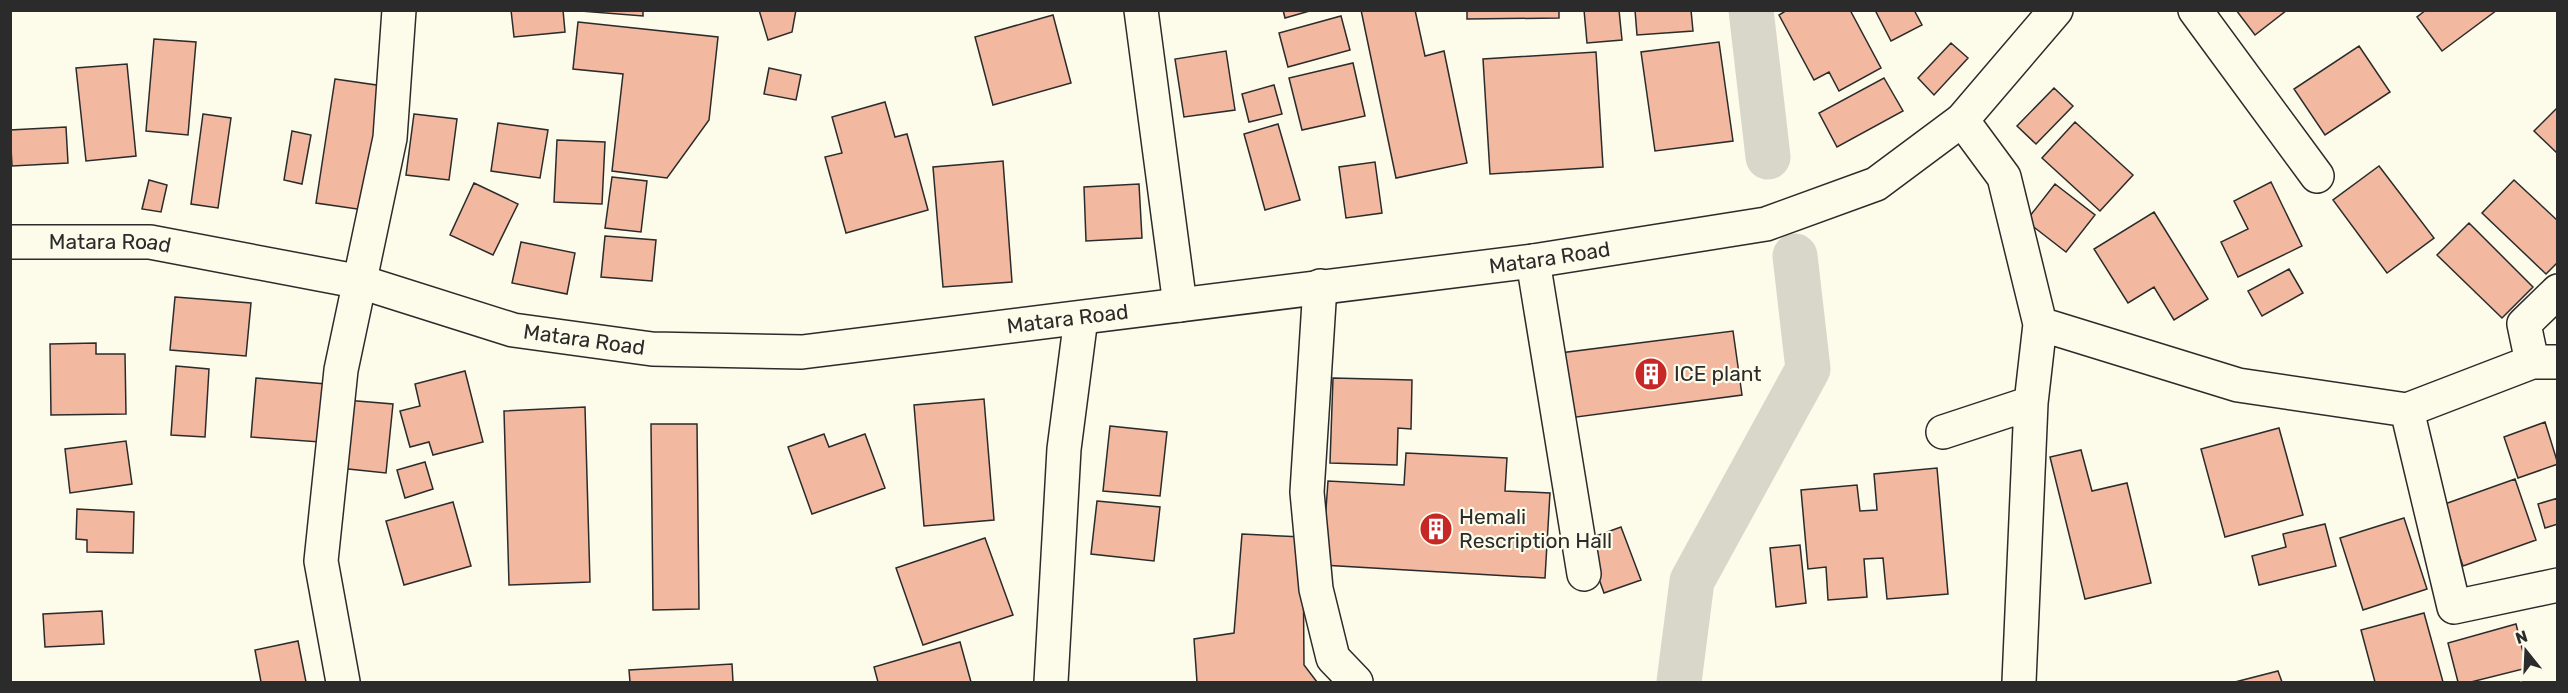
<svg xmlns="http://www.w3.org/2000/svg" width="2568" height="693" viewBox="0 0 2568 693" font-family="Rubik,sans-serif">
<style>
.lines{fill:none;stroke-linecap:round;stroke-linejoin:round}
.canal{stroke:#d8d7c9;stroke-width:45}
.building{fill:#f2b8a0;stroke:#2b2b2b;stroke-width:1.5}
.street-casing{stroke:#2b2b2b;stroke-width:36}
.highway-casing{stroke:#2b2b2b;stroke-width:36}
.street{stroke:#fdfbea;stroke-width:33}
.highway{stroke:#fdfbea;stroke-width:33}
.labels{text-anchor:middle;stroke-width:4.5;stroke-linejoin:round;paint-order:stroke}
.street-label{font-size:21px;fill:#2b2b2b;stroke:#fdfbea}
.poi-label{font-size:21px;fill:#2b2b2b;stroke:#fdfbea;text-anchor:start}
</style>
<rect width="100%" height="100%" fill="#fdfbea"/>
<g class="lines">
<path class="canal" d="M1751 10 1768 157
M1679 682 1692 581 1808 369 1795 256"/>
</g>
<path class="building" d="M511 10H563L565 32 514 37Z
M568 10H643V16Z
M759 10H796L792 32 768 40Z
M1283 10H1313L1285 18Z
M1361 10H1415L1425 56 1444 51 1467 163 1396 178Z
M1467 10H1559V18L1467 19Z
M1584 10H1619L1622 40 1587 43Z
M1635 10H1691L1693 31 1637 35Z
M1787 10H1850L1881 68 1839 91 1829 72 1814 80 1779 15Z
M1875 10H1914L1922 25 1891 41Z
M2236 10H2287L2255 35Z
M2426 10H2497L2442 51 2417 17Z
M1053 15 1071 83 993 105 975 37Z
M1341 16 1350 50 1288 67 1279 33Z
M578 22 718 37 709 120 667 178 612 171 623 74 573 69Z
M154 39 196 42 188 135 146 131Z
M1719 42 1733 141 1655 151 1641 52Z
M1951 43 1968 58 1934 95 1918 78Z
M2359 46 2390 92 2325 135 2294 89Z
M1226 51 1235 110 1184 117 1175 59Z
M1596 52 1603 167 1490 174 1483 59Z
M1353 63 1365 116 1302 130 1289 78Z
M127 64 136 156 86 161 76 68Z
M769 68 801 75 796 100 764 94Z
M1884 78 1903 111 1837 147 1819 113Z
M335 79 383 86 364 210 316 203Z
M1274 85 1282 114 1249 122 1242 94Z
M2054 88 2073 106 2036 144 2017 126Z
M885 102 895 137 907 134 928 210 846 233 825 157 842 153 832 117Z
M2558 107V154L2534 131Z
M203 114 231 118 218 208 191 204Z
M414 114 457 119 449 180 406 175Z
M2075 122 2133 175 2100 211 2042 158Z
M498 123 548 130 540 178 491 171Z
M1278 124 1300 200 1265 210 1244 134Z
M66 127 68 163 12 166 10 130Z
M292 131 311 135 302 184 284 180Z
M557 140 605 142 602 204 554 202Z
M1003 161 1012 282 943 287 933 167Z
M1375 162 1382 213 1346 218 1339 167Z
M2379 166 2434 238 2387 273 2333 200Z
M612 177 647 181 641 232 605 228Z
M149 180 167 185 161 212 142 209Z
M2514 180 2558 221V262L2546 274 2482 213Z
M2271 182 2302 246 2238 277 2221 242 2248 229 2234 201Z
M474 183 518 204 493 255 450 235Z
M1139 184 1142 238 1086 241 1084 187Z
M2055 184 2095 215 2066 252 2026 221Z
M2154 212 2208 299 2174 320 2154 287 2128 303 2094 249Z
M2469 223 2533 287 2502 318 2437 255Z
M605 236 656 240 652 281 601 277Z
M521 242 575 253 567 294 512 283Z
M2289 269 2303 293 2262 316 2248 291Z
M175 297 251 303 246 356 170 350Z
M1733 331 1742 395 1569 418 1560 353Z
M96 343V354H125L126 414 51 415 50 344Z
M176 366 209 369 205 437 171 435Z
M465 371 483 442 433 455 429 442 410 447 400 411 420 406 415 384Z
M256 378 326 384 320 442 251 437Z
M1333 378 1412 380 1411 429 1398 428 1397 465 1330 463Z
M984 399 994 520 924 526 914 405Z
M345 400 393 404 386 473 339 468Z
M585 407 590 582 509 585 504 411Z
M2545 422 2558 464 2518 478 2504 437Z
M651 424H697L699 609 653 610Z
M1110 426 1167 432 1160 496 1103 491Z
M2279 428 2303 515 2225 537 2201 449Z
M824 434 829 447 865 434 885 488 812 514 788 447Z
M126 441 132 484 70 493 65 449Z
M2081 450 2092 491 2127 483 2151 583 2085 599 2050 457Z
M1406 453 1507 458 1505 491 1550 493 1545 578 1322 565 1328 481 1404 485Z
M425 462 433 489 405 498 397 470Z
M1937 468 1948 594 1887 599 1883 558 1864 559 1867 597 1828 600 1826 567 1808 569 1801 490 1857 485 1860 511 1877 510 1874 474Z
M2515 479 2536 540 2463 566 2442 505Z
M2558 498V524L2545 528 2538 504Z
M1097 501 1160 507 1154 561 1091 554Z
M453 502 471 566 404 585 386 521Z
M77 509 134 512 133 553 87 552V540L76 539Z
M2404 518 2427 589 2363 610 2340 538Z
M2325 524 2336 566 2259 585 2252 556 2286 547 2283 534Z
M1621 527 1641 580 1604 593 1585 540Z
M1242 534 1303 537 1304 665 1317 682H1197L1194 639 1234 633Z
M985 538 1013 615 923 645 896 568Z
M1800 545 1806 603 1776 607 1770 548Z
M102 611 104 644 45 647 43 614Z
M2424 613 2443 682H2375L2361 630Z
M2516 624 2527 668 2471 682H2458L2448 643Z
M298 641 306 682H261L255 650Z
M960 642 971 682H878L874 667Z
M732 664 733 682H630L629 670Z
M2278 671 2282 682H2235Z"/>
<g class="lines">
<g class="street-casing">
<path id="street" d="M1141 10 1180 305
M2195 10 2317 176
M1962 120 2004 177 2040 324 2238 385 2407 410 2532 362H2558
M1533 261 1584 574
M1320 286 1307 492 1316 589 1333 658 1356 682
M2532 362 2524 324 2558 291
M2407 410 2454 607 2558 585
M1943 432 2031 403
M343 682 321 561 341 370 390 138 399 10
M1051 682 1064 449 1081 318
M2019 682 2031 403 2040 324"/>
</g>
<g class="highway-casing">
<g id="highway">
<path id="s1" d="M10 242H150L361 282 513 330 652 349 802 352 1533 261 1766 224 1876 184 1962 120 2056 10"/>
</g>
</g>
<use href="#street" class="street"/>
<use href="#highway" class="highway"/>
</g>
<defs>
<g id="building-disc" transform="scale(1.725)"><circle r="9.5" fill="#c62828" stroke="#fdfbea"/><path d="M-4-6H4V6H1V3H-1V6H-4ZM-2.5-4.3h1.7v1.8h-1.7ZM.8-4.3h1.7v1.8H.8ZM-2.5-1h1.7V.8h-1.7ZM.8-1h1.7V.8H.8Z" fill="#fff"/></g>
</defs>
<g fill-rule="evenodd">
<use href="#building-disc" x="1651" y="374"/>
<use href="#building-disc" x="1436" y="529"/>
</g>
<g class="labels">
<g class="street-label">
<text dy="7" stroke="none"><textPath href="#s1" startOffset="100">Matara Road</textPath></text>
<text dy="7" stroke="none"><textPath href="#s1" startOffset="1558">Matara Road</textPath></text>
<text dy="7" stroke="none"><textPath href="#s1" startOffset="1072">Matara Road</textPath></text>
<text dy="7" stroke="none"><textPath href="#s1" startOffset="586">Matara Road</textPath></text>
</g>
<g class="poi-label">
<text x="1674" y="381">ICE plant</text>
<text x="1459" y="524">Hemali<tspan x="1459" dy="24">Rescription Hall</tspan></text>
</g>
</g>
<rect width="2568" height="693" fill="none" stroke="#2b2b2b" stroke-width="24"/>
<g transform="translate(2526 651) rotate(342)" stroke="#fdfbea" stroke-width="4.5" paint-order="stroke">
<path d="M0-4.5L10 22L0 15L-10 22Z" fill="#2b2b2b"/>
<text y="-9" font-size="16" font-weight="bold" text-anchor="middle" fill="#2b2b2b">N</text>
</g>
</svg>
